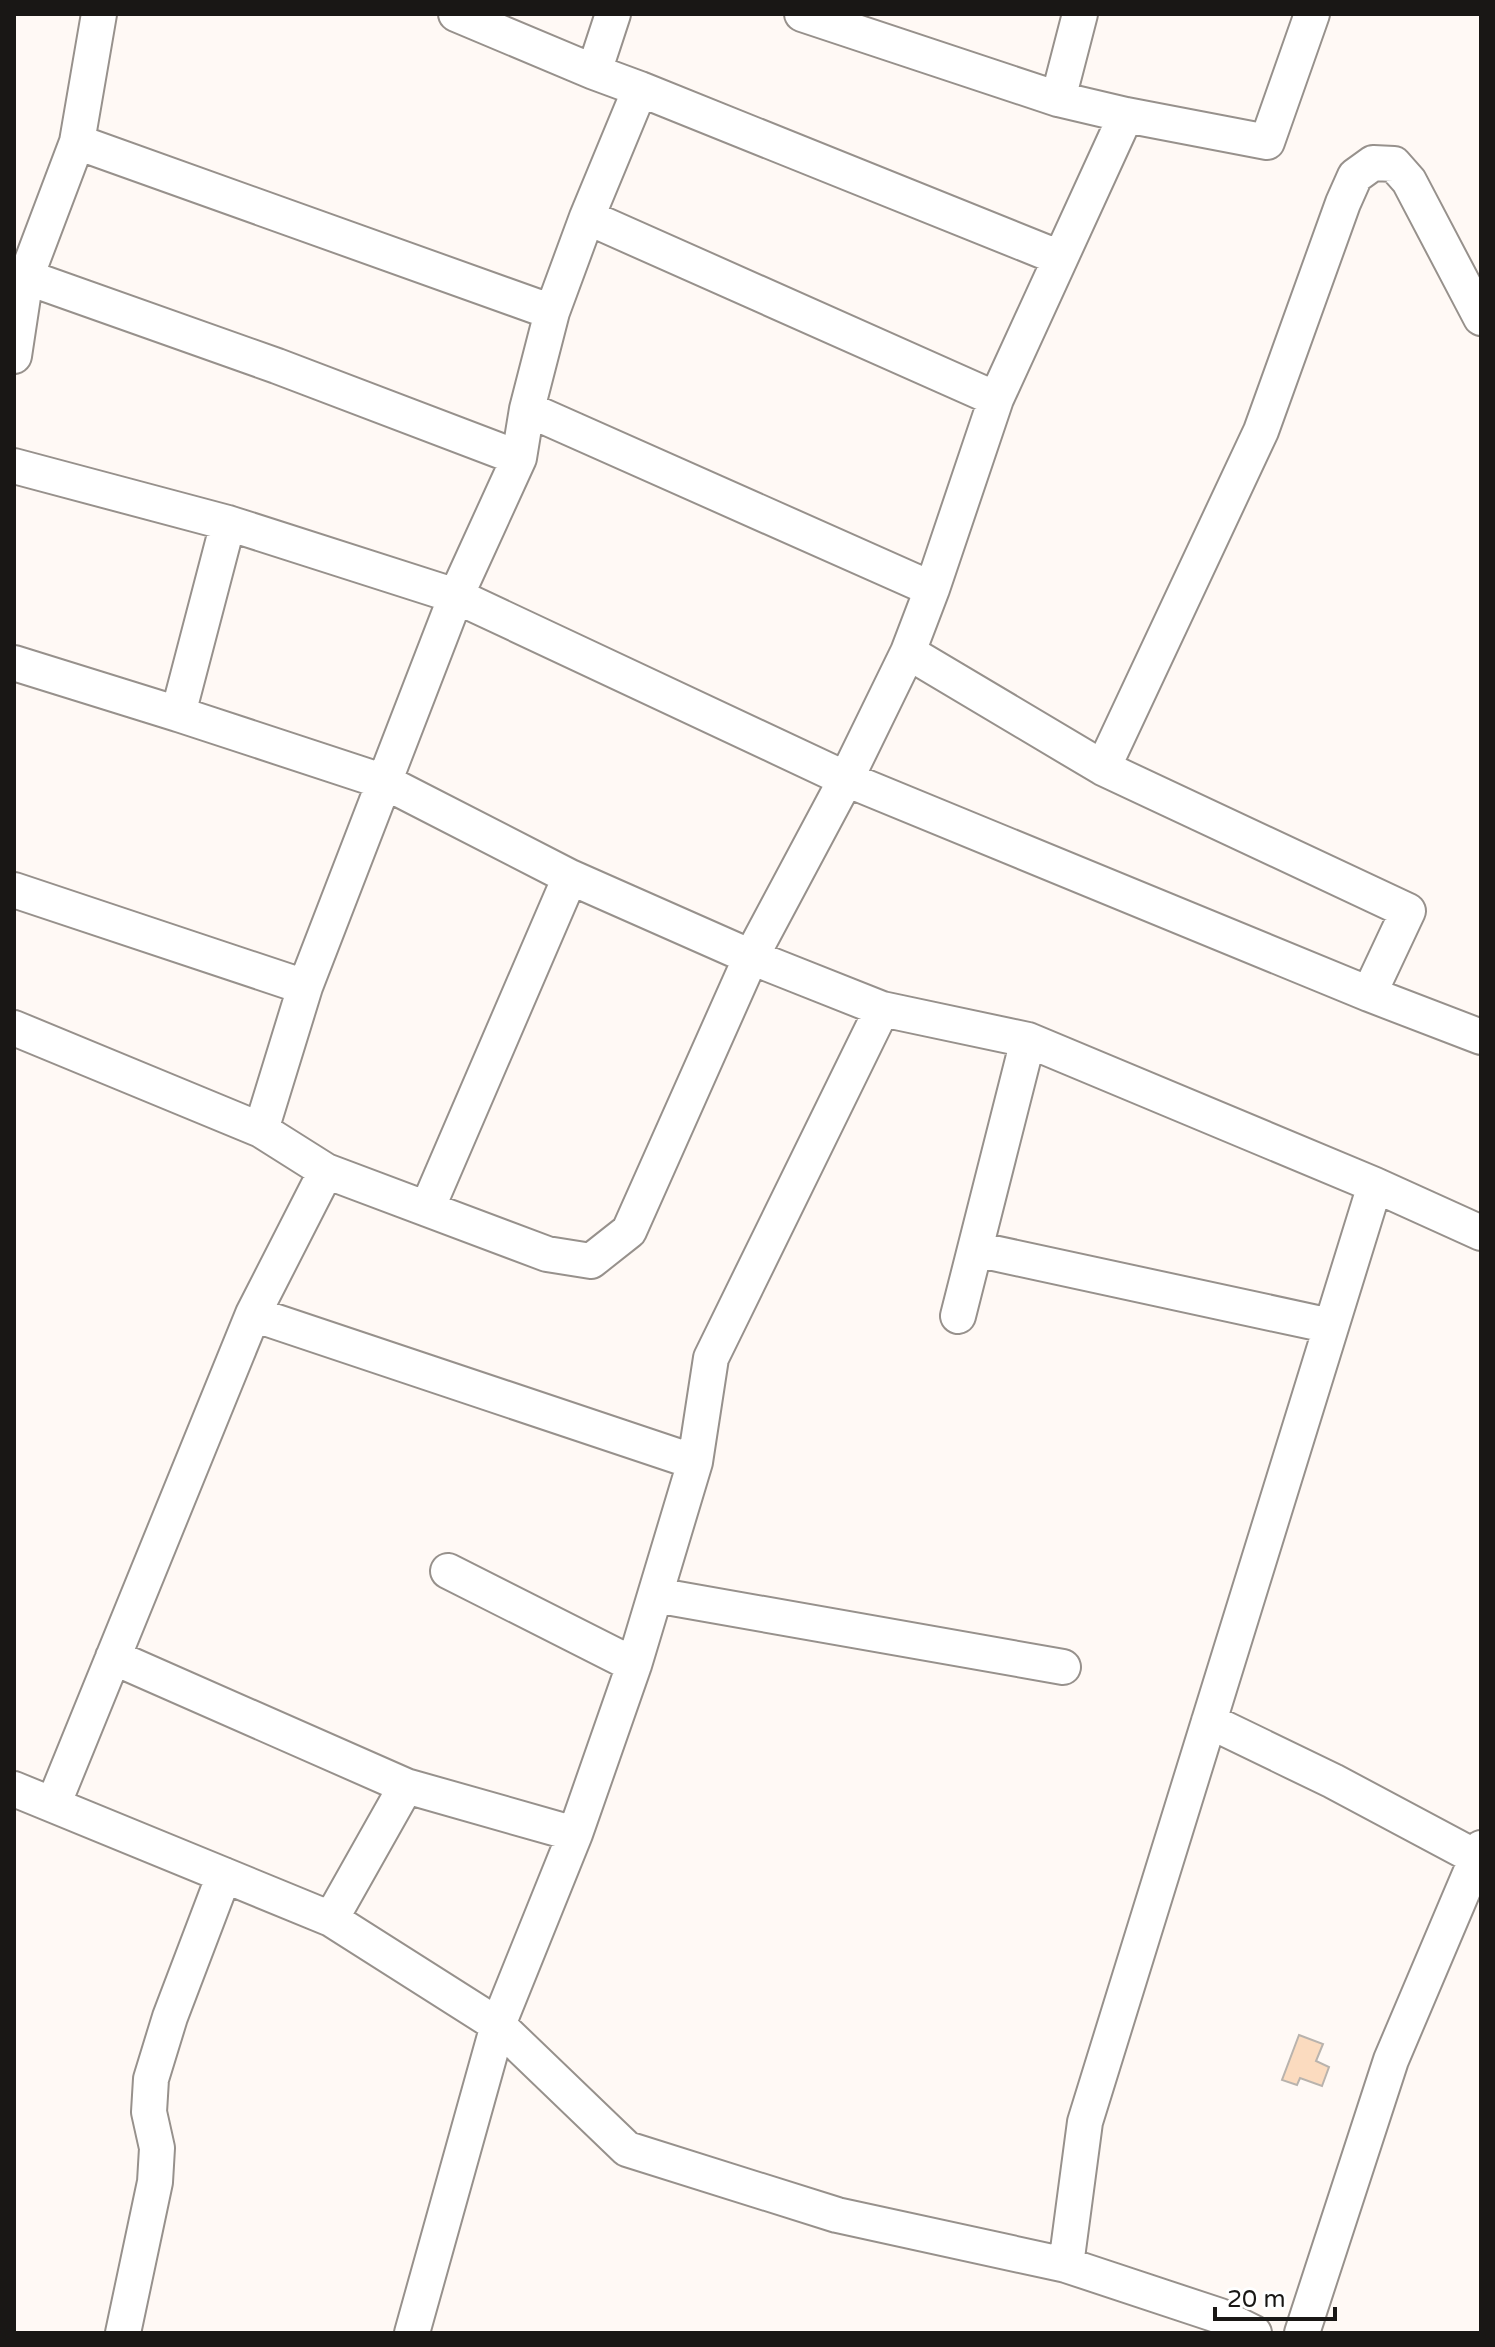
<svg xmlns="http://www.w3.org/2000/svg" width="1495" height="2347" viewBox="0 0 1495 2347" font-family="'Varela Round',sans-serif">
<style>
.building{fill:#fbdbbf;stroke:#b9b3ad;stroke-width:2}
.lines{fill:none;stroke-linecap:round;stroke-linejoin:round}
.minor-casing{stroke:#97918c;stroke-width:38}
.minor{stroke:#fff;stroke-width:34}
</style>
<rect width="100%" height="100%" fill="#fff9f5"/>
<path class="building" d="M1299 2035 1323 2044 1316 2061 1329 2067 1322 2086 1300 2078 1297 2085 1282 2080Z"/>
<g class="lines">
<g class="minor-casing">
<path id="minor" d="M456 14 594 72
M802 14 1058 99 1126 115 1267 142 1312 14
M640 89 1060 258
M1058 99 1080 14
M77 142 552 312
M587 217 996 399
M26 277 277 366 519 458
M14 356 26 277 77 142 99 14
M527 409 932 589
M14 466 228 523 456 596 846 779 1369 994 1481 1037
M908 652 1103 768 1408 911 1369 994
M14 663 178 714 228 523
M178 714 385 782 570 877 427 1209
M1103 768 1261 431 1343 203 1355 176 1373 163 1394 164 1409 181 1481 318
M570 877 751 957 882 1009 1028 1040 1375 1185 1085 2122 1066 2265
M14 890 305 987
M14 1028 261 1130 326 1171 547 1254 591 1261 629 1231 751 957 846 779 908 652 932 589 996 399 1126 115
M261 1130 305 987 456 596 519 458 527 409 552 312 587 217 640 89 594 72 613 14
M1375 1185 1481 1233
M975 1249 1331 1326
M253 1314 695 1462
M958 1316 1028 1040
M448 1571 634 1665
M655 1595 1063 1667
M113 1657 406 1786
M1209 1721 1333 1781 1481 1860
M14 1789 331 1919 406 1786 575 1834 634 1665 695 1462 711 1358 882 1009
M53 1805 253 1314 326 1171
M331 1919 498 2025 627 2149 837 2215 1066 2265 1220 2316 1254 2333
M123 2333 155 2182 157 2148 149 2112 151 2079 170 2017 224 1875
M412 2333 498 2025 575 1834
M1302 2333 1391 2060 1481 1848"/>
</g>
<use href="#minor" class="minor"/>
</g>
<rect width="1495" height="2347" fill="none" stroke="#191715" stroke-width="32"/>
<path d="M1215 2307v12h120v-12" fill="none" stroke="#191715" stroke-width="4"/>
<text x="1227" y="2307" font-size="24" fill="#191715" stroke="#ffffff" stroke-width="6" paint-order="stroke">20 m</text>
</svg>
